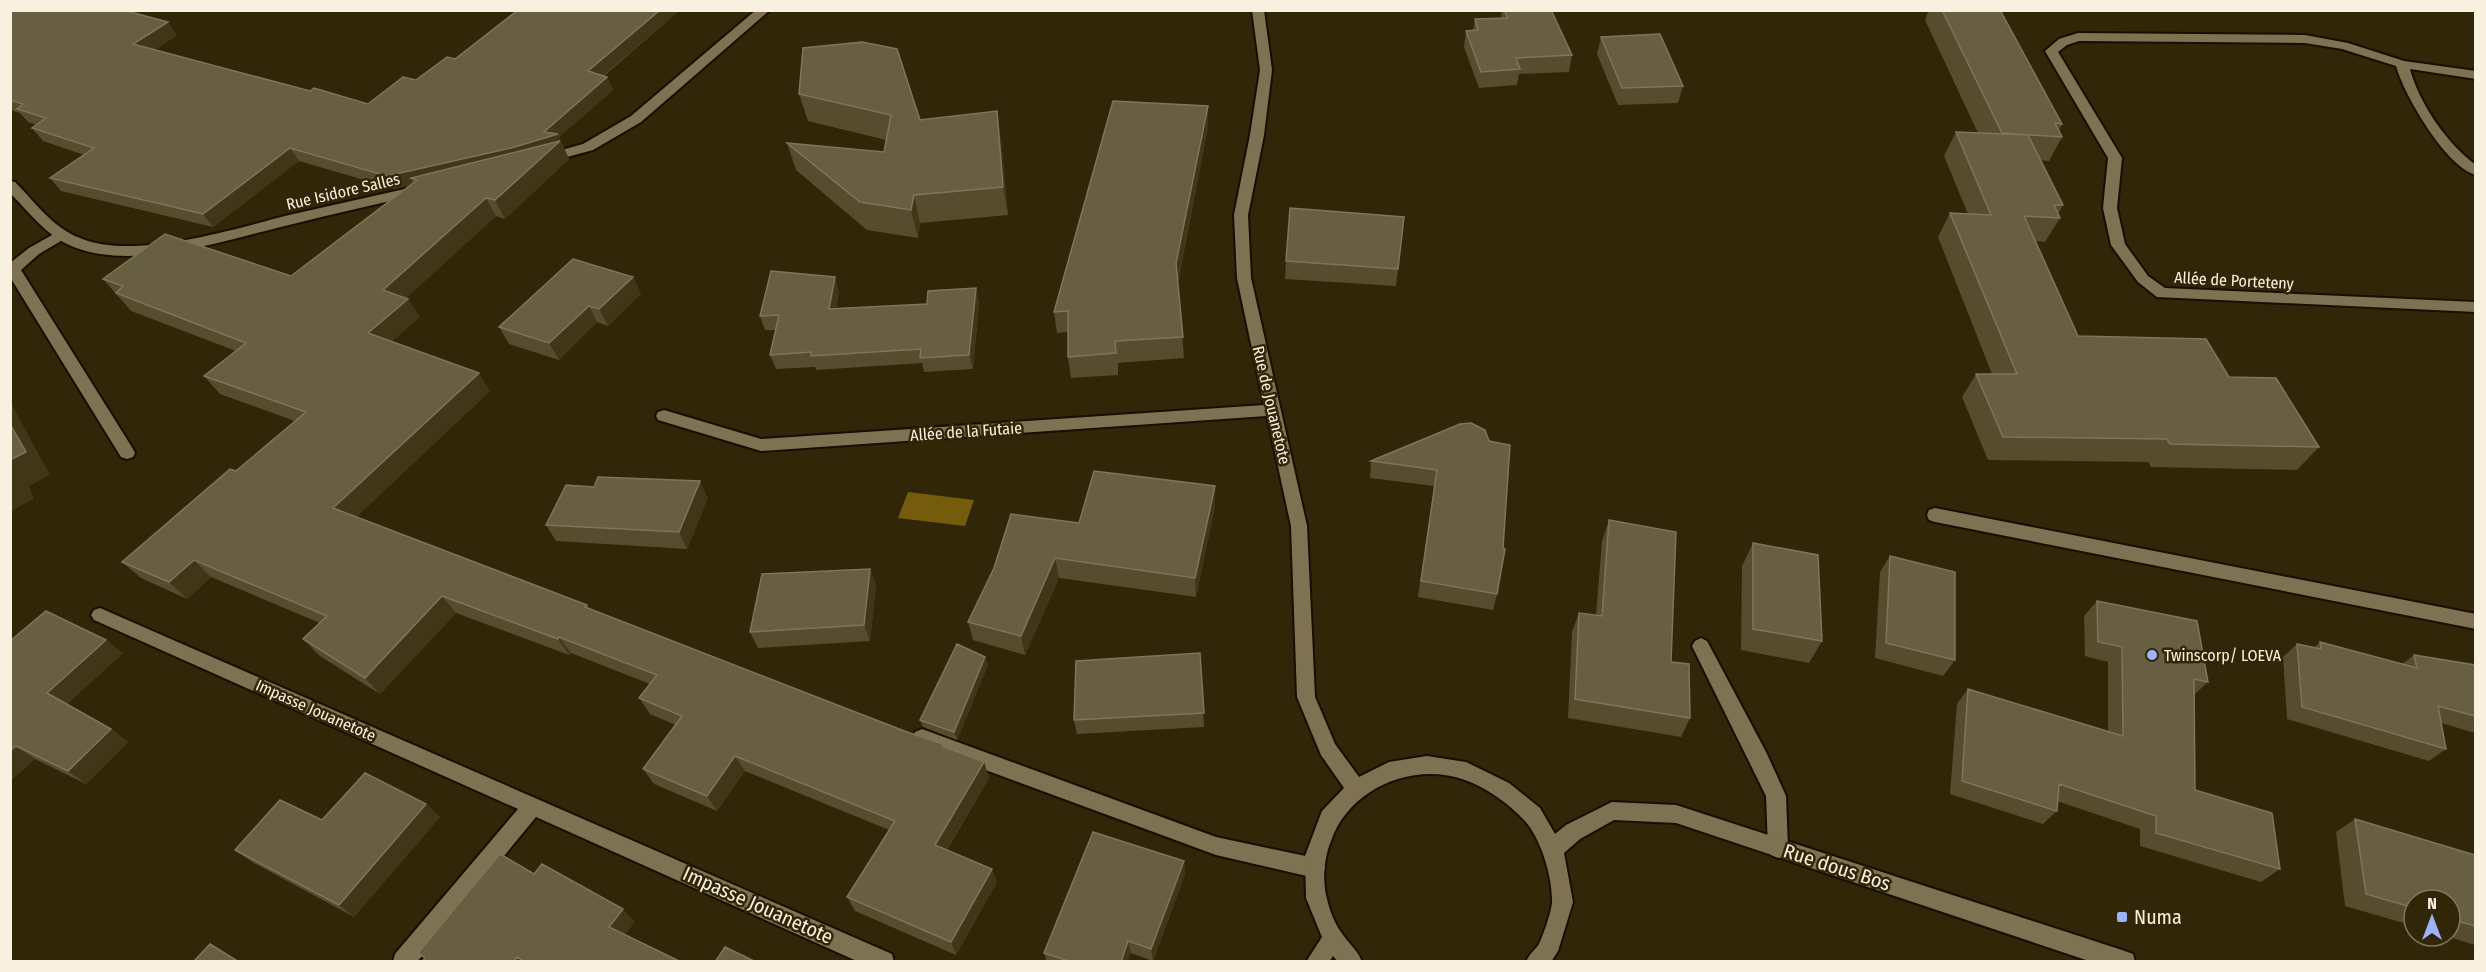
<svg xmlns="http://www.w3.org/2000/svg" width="2486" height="972" viewBox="0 0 2486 972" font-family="'Fira Sans Condensed',sans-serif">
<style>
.water{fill:#755c0d}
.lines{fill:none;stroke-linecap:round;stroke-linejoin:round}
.service-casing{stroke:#170f00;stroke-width:4}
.minor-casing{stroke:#170f00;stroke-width:4}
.service{fill:#7e7252;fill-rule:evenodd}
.minor{fill:#7e7252;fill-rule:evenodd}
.wall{fill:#574c2e}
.shaded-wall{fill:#413617}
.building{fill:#685e41;stroke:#7f755a;stroke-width:1.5}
.poi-dot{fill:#9cb4fd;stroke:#312607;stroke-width:2}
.labels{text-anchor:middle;stroke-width:5;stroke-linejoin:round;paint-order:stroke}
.street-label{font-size:16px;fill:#f8f1e0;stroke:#312607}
.poi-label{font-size:16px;fill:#f8f1e0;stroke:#312607;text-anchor:start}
.near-street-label{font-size:20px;fill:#f8f1e0;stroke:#312607}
.near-poi-label{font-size:20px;fill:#f8f1e0;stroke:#312607;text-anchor:start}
</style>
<rect width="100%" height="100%" fill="#312607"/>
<path class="water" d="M908 492 974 500 965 526 898 518Z"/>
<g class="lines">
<g class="service-casing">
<path id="service" d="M61 230 68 235 66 238 39 254 21 270 133 449 135 453 133 457 127 459 121 457 10 277V263L29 248Z
M1935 508 2476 614V629L1935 522 1929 520 1927 515 1929 510Z
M1701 638 1707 641 1766 752 1786 796 1788 848 1785 855 1778 858 1771 855 1768 848 1766 796 1692 646 1695 641Z
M922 729 1216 837 1315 858 1322 861 1325 868 1322 875 1315 878 1216 855 915 744 912 738 915 732Z"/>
</g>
<g class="minor-casing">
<path id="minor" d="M756 10H770L641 122 593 150 545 163 540 162 538 159 540 156 583 144 631 116Z
M1252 10H1264L1272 70 1264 135 1248 215 1251 278 1307 526 1315 697 1335 744 1359 777 1389 762 1427 756 1466 762 1509 783 1540 808 1555 834 1566 825 1612 802 1676 805 2125 951 2133 954 2135 962H2092L1676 823 1614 820 1580 839 1564 853 1573 902 1558 951 1551 962H1526C1529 954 1535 950 1539 944 1543 936 1553 908 1552 900 1552 876 1541 838 1524 820 1508 803 1487 788 1465 780 1412 761 1349 789 1331 841 1324 858 1322 881 1327 899 1329 909 1335 924 1341 932 1348 943 1358 950 1362 962H1338L1333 956 1329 962H1306L1322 937 1306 898 1305 856 1322 811 1344 788 1321 755 1297 697 1291 526 1267 416 761 451 658 420 656 416 658 412 664 410 761 439 1264 405 1237 278 1234 215 1250 135 1260 70Z
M2078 33 2305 35 2348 43 2404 61 2476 71V79L2410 69C2419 103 2447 144 2476 165V175C2446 167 2404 95 2396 66L2342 49 2305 43 2079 41 2067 45 2058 52 2122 158 2117 208 2125 244 2148 276 2165 288 2476 302V312L2157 297 2138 282 2111 245 2103 208 2108 158 2045 51 2059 39Z
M10 181 15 182C34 201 53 228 80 238 133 261 234 229 289 215 332 205 375 196 418 186L425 190 418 194C375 205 332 214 289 225 225 240 131 273 69 245 45 234 28 211 10 193Z
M100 608 892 954 894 962H859L536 817 417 962H393L395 954 518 809 94 620 91 615 94 610Z"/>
</g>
<use href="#service" class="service"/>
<use href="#minor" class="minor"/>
</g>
<path class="wall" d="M10 10 130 12 177 35 154 50 310 91 368 104 416 80 455 59 518 10H680L604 76 607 77 613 90 559 137 569 159 505 219 496 216 406 298 420 317 392 341 490 391 356 517 587 605 590 610 984 762 989 778 947 850 997 882 956 955 855 911 847 897 889 830 745 771 717 811 654 784 643 769 676 725 650 714 639 698 650 684 571 653 569 655 456 613 380 694 320 656 303 639 320 623 211 577 187 599 141 578 122 562 236 471 295 421 220 394 204 376 236 351 131 311 103 279 291 276 410 185 395 189 299 161 213 227 61 191 50 178 84 155 43 141 32 128 37 125 28 122 20 113 10 110Z
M1502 10H1551L1572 55 1569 72 1519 74 1517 85 1479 88 1464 47 1466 31 1473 30 1475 19 1501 18Z
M1929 10H2000L2062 124 2059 130 2062 137 2049 161 2040 160 2063 205 2058 214 2060 218 2045 242 2036 241 2078 336 2229 377 2319 447 2297 470 2151 467 2148 462 1988 460 1962 397 1976 374H1992L1938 237 1950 213 1968 214 1944 156 1956 132 1978 133 1925 20Z
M1601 37 1683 86 1678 103 1618 105 1597 54Z
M799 94 1001 139 1008 215 920 223 918 238 867 230 796 170 787 143 884 152 886 140 808 121Z
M1208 106V127L1178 282 1184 358 1118 363V375L1071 378 1068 357V332L1057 333 1054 312Z
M1286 261 1398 269 1396 286 1285 279Z
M633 277 641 294 608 326 597 322 559 360 509 344 499 327Z
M976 288 979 303 973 369 924 372 922 363 816 370 815 367 776 369 770 355 776 330H765L760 316 839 291 836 308 927 304Z
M1460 424 1503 548 1497 594 1493 610 1418 597 1434 486 1370 478 1371 461Z
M1215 486V506L1196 597 1059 578 1025 655 973 640 968 622 1079 523Z
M708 498 687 549 556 541 546 525Z
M1609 520 1690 718 1681 737 1568 718 1572 632 1579 613 1596 615 1602 541Z
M1753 543 1822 641 1809 663 1741 650 1742 566Z
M1890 556 1955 660 1943 676 1875 658 1880 572Z
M870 569 876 585 870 641 758 648 750 632Z
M2097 601 2208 682 2194 695 2195 790 2280 869 2261 882 2140 846V829L2057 801V811L2043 824 1950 794 1957 704 1968 689 2108 732V662L2085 656 2084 616Z
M10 641 123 653 67 704 111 729 128 742 86 784 35 759 10 781Z
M2320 642 2402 664 2414 655 2475 665V733L2441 723 2446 749 2429 761 2287 719 2283 657 2297 644 2314 648Z
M1200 653 1204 727 1077 734 1074 720Z
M985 657 988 665 957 740 923 727 920 720Z
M426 804 440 817 354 917 252 862 235 850 322 820Z
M2355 819 2475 855V945L2446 936H2450V900H2414V926L2345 906 2336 832Z
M1184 861 1185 874 1153 961 1131 953 1127 962H1047L1044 953Z"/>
<path class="shaded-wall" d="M660 10H680L593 84 588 71Z
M168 22 177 35 143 57 133 44Z
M607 77 613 90 559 137 569 159 505 219 495 200 411 178 414 184 395 189 387 176 544 132Z
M1208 106V127L1177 284 1176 263Z
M997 111 1001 139 1008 215 1003 187Z
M290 148 299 161 213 227 203 214Z
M914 195 920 223 918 238 911 210Z
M486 198 496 216 395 308 383 290Z
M633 277 641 294 608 326 599 309Z
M835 277 839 291 833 323 829 309Z
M976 288 979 303 973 369 969 355Z
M408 299 420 317 381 351 368 333Z
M589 306 597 322 559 360 549 343Z
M479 373 490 391 347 525 333 508Z
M10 401 50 475 29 486 34 499 10 511Z
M700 481 708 498 687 549 679 532Z
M1215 486V506L1196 597 1195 578Z
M1055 558 1059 578 1025 655 1021 636Z
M194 560 211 577 187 599 169 582Z
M870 569 876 585 870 641 864 625Z
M442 596 456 613 380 694 365 678Z
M559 637 571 653 569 655 558 639Z
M106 640 123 653 65 706 47 693Z
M985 657 988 665 957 740 954 732Z
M111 729 128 742 86 784 68 771Z
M16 746 35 759 10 781V751Z
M735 756 745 771 717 811 707 796Z
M984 762 989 778 941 859 935 845Z
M426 804 440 817 354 917 339 905Z
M1184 861 1185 874 1153 961 1151 949Z
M992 869 997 882 956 955 951 942Z
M623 909 635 922 621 940 609 927Z
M1128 941 1131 953 1127 962H1121Z
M517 957 523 962H513Z"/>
<path class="building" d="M10 10H123L168 22 133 44 310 91 314 88 368 104 403 77 416 80 447 57 455 59 518 10H660L588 71 607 77 544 132 558 134 511 148 387 176 290 148 203 214 50 178 94 148 32 128 46 118 17 109 23 104 10 100Z
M1504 10H1551L1572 55 1516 58 1520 69 1481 72 1466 31 1478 30 1475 19 1508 18Z
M1942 10H2000L2062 124 2055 123 2062 137 2002 133Z
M1660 34 1683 86 1622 88 1601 37Z
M862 42 897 49 920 120 997 111 1003 187 914 195 911 210 860 202 787 143 884 152 891 115 799 94 803 48Z
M1113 101 1208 106 1176 263 1183 337 1115 341 1116 353 1068 357V311L1054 312Z
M1956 132 2028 135 2063 205H2054L2060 218 2024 216 2078 336 2206 339 2229 377 2276 378 2319 447 2170 444 2167 439 2003 437 1976 374H2017L1950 213 1991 215Z
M560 141 495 200 486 198 383 290 408 299 368 333 479 373 333 508 587 605 585 607 907 732 943 744 942 746 984 762 935 845 992 869 951 942 847 897 895 821 735 756 707 796 643 769 682 716 639 698 657 675 559 637 558 639 442 596 365 678 303 639 327 616 194 560 169 582 122 562 230 469 236 471 306 412 204 376 246 343 116 293 123 286 103 279 165 234 291 276 417 180 411 178Z
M1290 208 1404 217 1398 269 1286 261Z
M573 259 633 277 599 309 589 306 549 343 499 327Z
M771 271 835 277 829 309 927 304 928 291 976 288 969 355 920 358 921 349 811 356V352L770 355 779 315 760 316Z
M1471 423 1485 430 1489 441 1510 445 1503 548 1505 549 1497 594 1421 581 1437 470 1371 461 1460 424Z
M10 424 26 452 10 460Z
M1094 471 1215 486 1195 578 1055 558 1021 636 968 622 994 568 1011 514 1079 523Z
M598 477 700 481 679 532 546 525 566 485 594 487Z
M1609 520 1676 532 1671 662 1689 664 1690 718 1575 699 1579 613 1602 616Z
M1753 543 1818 555 1822 641 1753 629Z
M1890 556 1955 572V660L1886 643Z
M870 569 864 625 750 632 762 574Z
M2097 601 2197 621 2208 682 2194 679 2195 790 2272 813 2280 869 2156 833V816L2059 784 2057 811 1962 781 1968 689 2123 736 2122 647 2098 642Z
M46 611 106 640 47 693 111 729 68 771 16 746 10 751V641Z
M2320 642 2417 668 2414 655 2475 665V716L2438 706 2446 749 2302 707 2297 644 2321 649Z
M957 644 985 657 954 732 920 720Z
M1200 653 1204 713 1074 720 1076 661Z
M365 773 426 804 339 905 235 850 280 800 322 820Z
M2355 819 2475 855V926L2450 919V900H2414V908L2366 894Z
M1093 832 1184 861 1151 949 1128 941 1121 962H1072L1044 953Z
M500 854 534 874 542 864 623 909 609 927 681 962H525L517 957 513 962H422L425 958 418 953Z
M210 944 239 962H193Z
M725 947 756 962H715Z"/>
<g class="poi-dot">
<circle cx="2152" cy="655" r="6"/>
<rect x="2116" y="911" width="12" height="12" rx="3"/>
</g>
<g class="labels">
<g class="street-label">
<text transform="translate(343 191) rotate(-13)" y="6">Rue Isidore Salles</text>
<text transform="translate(2234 280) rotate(3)" y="6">Allée de Porteteny</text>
<text transform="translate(1272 405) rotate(77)" y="6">Rue de Jouanetote</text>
<text transform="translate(966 431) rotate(-4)" y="6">Allée de la Futaie</text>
<text transform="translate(316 710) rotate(24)" y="6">Impasse Jouanetote</text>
</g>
<g class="poi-label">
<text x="2164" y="661">Twinscorp/ LOEVA</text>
</g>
<g class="near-street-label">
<text transform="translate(1837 867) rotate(18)" y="7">Rue dous Bos</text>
<text transform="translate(758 905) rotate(24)" y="7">Impasse Jouanetote</text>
</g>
<g class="near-poi-label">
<text x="2134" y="924">Numa</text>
</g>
</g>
<rect width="2486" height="972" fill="none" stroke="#f8f1e0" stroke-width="24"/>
<g transform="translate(2432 918)"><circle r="28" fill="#312607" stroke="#81775e" stroke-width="1.5"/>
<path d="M0-4.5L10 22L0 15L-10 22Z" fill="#9cb4fd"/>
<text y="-9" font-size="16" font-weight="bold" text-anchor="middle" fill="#f8f1e0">N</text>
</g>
</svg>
